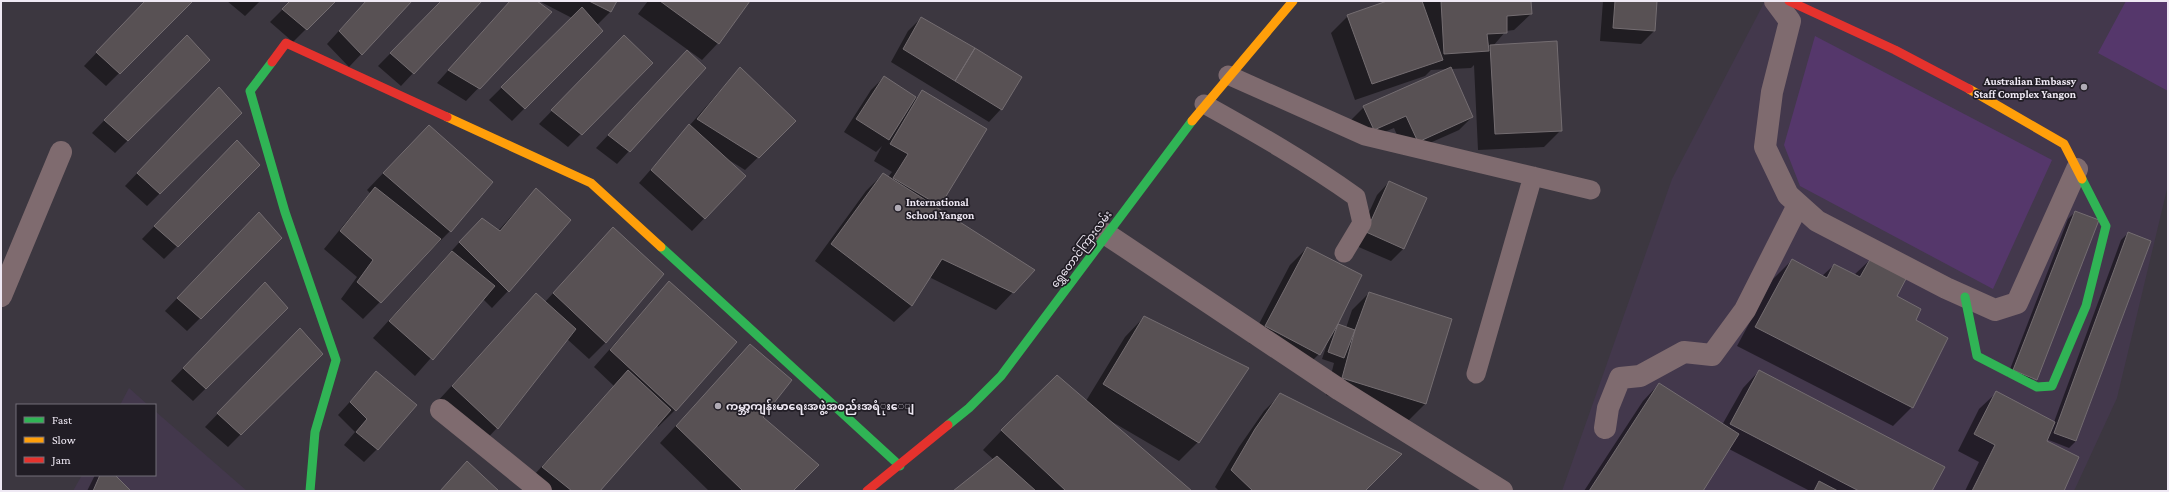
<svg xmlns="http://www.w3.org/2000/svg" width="2169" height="492" viewBox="0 0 2169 492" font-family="'Crimson Pro','Noto Sans Myanmar',serif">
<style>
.built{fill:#43384c}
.green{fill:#55376b}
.shadow{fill:#0007}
.building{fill:#585154;stroke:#746d71}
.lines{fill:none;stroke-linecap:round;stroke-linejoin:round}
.lane{stroke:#7f6b6f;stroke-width:19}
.street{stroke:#7f6b6f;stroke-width:22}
.fast{stroke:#30b455;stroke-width:9}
.slow{stroke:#ff9f0a;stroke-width:9}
.jam{stroke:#e5322d;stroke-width:9}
.poi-dot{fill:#b0abb5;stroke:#211d25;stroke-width:1.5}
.labels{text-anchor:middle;stroke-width:3.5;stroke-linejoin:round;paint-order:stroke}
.poi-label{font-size:11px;font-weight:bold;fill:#efe9f4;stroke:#211d25;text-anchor:start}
.street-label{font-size:11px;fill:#efe9f4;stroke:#211d25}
</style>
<rect width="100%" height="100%" fill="#3c3740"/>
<path class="built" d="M1765 1H2168V185L2117 398 2074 491H1562L1672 179Z
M129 388 148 405H120Z
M155 411 247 491H73L82 475H155Z"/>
<path class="green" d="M2126 1H2168V91L2098 53Z
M1815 36 2052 160 1993 289 1800 186 1784 145Z"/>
<path class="shadow" d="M146 1H192L106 86 84 66Z
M227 1H260L245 16Z
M291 1H334L293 42 270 22Z
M366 1H411L349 67 327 44Z
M442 1H480L401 86 378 66Z
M510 1H536L550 12 466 101 437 83Z
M539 1H615L611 11 597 25 601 31 512 121 489 100 572 18Z
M648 1H749L718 43 702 60 638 14Z
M1390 1H1421L1423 6V1H1530L1531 14 1514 30 1506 31 1493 46 1561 130 1544 147 1478 150 1474 65 1471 68 1451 69 1472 117 1459 130 1405 154 1394 128 1361 142 1351 120 1364 107 1450 69 1431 70 1425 76 1355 100 1331 33 1348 16Z
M1603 1H1656L1654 31 1641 44 1600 41Z
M921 18 1001 109 989 122 891 62 908 31Z
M174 49 209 60 115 153 92 133Z
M612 49 651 63 568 147 539 124Z
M687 51 629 151 617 164 596 148Z
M740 68 795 121 745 170 729 160 745 176 692 231 639 183Z
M884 77 916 98 922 92 985 129 936 208 1033 271 996 310 929 277 911 306 894 322 815 261 866 191 883 174 888 177 892 172 874 161 882 146 876 152 844 132 871 90Z
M206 101 241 113 147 206 125 186Z
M412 143 492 182 450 231 363 319 341 299 357 277 324 249 370 193 367 190Z
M224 154 259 165 164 259 142 239Z
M1389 182 1403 249 1391 261 1354 245 1377 195Z
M536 189 508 291 492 308 483 299 415 376 373 338 465 236 498 231Z
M2075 212 2036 379 2007 377 2068 219Z
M246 226 281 238 187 331 165 311Z
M2128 233 2150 241 2076 441 2069 448 2046 439 2063 491H1965L1979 462 1958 451 1979 409 1996 393 2054 422 2121 240Z
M597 245 663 274 605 343 589 359 567 339 497 428 481 445 436 403 536 294 545 302Z
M1307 248 1337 325 1346 328 1352 310 1369 293 1451 320 1425 404 1408 421 1326 395 1334 363 1322 359 1328 341 1319 354 1302 371 1249 343 1290 265Z
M1872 258 1895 296 1914 321 1912 407 1893 426 1737 346 1773 279 1792 260 1822 276 1834 265 1854 275Z
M669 282 675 410 658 427 657 425 598 491H535L526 484 614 386 594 367Z
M252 296 287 308 193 401 171 381Z
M1144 317 1198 442 1179 461 1104 417 1191 491H955L994 460 983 450 1002 430 1086 401 1125 337Z
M287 342 322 353 228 447 205 427Z
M750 345 762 417 792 491H709L660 443Z
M1759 371 1931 491H1810L1729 449 1701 491H1584L1643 401 1659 384 1722 425 1743 388Z
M377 372V449L364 462 344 445 355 432 338 415Z
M1281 394 1364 491H1219L1215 487 1239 447 1264 411Z
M95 475H113L130 491H87Z"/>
<path class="building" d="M145 1H193L120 74 96 52Z
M290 1H336L307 30 282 9Z
M366 1H412L362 55 339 31Z
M441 1H482L414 74 390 53Z
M510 1H537L552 12 480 89 448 70Z
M589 1H617L611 12Z
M660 1H750L719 44Z
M1387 1H1422L1443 60 1372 84 1347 15Z
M1441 1H1531L1532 14 1507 16V33L1487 34 1489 51 1444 54Z
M1615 1H1657L1655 31 1613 28Z
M582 7 603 31 525 109 501 87Z
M921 17 975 48 955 81 903 49Z
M187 35 210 60 128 141 104 120Z
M624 35 653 63 582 135 551 110Z
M1557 41 1562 131 1495 134 1490 45Z
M975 48 1022 77 1002 110 955 81Z
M687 50 706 68 630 152 608 135Z
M740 67 796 121 759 158 697 119Z
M1451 67 1473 117 1418 142 1406 116 1374 130 1363 106Z
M884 76 916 97 889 140 856 119Z
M219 87 242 113 160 194 137 173Z
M922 90 987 129 940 206 893 178 908 154 890 144Z
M689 124 746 176 705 219 651 170Z
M429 125 493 182 451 232 383 173Z
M237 140 260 165 178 247 154 226Z
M883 173 1035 270 1014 293 942 259 912 306 831 244Z
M1389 181 1427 198 1404 249 1366 232Z
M375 187 441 239 381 303 357 282 373 260 340 231Z
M536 188 571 220 509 292 459 242 482 218 500 231Z
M2075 211 2099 220 2037 380 2013 370Z
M259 212 282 238 201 319 177 298Z
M613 227 664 274 606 343 553 293Z
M2128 232 2151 241 2076 441 2054 433Z
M1307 247 1362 275 1338 324 1320 355 1265 326Z
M452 251 495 286 433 360 389 321Z
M1872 256 1908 275 1897 296 1921 309 1916 320 1948 338 1913 408 1755 327 1792 259 1827 278 1834 264 1860 277Z
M669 281 737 342 676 411 610 350Z
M265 282 288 308 206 389 183 368Z
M1369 292 1452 319 1426 404 1342 378 1355 330Z
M536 293 576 329 498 429 452 386Z
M1144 316 1249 368 1199 443 1103 384Z
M1338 324 1355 330 1344 358 1328 352Z
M300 328 323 354 241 435 217 413Z
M750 344 792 380 763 417 819 465 793 491H743L676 426Z
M628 370 671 410 600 491H572L542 467Z
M1759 370 1945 467 1932 491H1859L1730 424Z
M376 371 417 405 378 450 356 432 367 419 350 402Z
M1057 375 1192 491H1066L1001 430Z
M1659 383 1739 434 1703 491H1589Z
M1996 391 2055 422 2047 441 2079 457 2064 491H1972L1995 445 1974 434Z
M1280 393 1402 454 1365 491H1253L1231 470 1255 429Z
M997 456 1036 491H953Z
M467 461 499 491H440Z
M100 475H115L131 491H93Z
M1819 481 1838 491H1814Z"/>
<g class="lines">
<path class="lane" d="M1228 75 1365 136 1591 190
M1204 104C1256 133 1307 162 1356 197L1362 223 1344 253
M1476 374 1533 176"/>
<path class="street" d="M1775 1 1790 21 1772 92 1765 147 1788 195 1817 221 1946 288 1995 310 2017 303 2077 169
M1106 234 1340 390 1502 491
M1 296 61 152
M441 410 541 491
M1605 428 1608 408 1620 378 1640 376 1684 352 1712 355 1745 310 1798 205"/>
<path class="fast" d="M272 62 250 91 285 212 336 360 315 432 310 491
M661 247 900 466
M1965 297 1977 356 2037 387 2052 386 2086 306 2106 226 2082 179
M948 425 969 408 1001 376 1192 121"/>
<path class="slow" d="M1969 89 2064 144 2082 179
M447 117 591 183 661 247
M1192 121 1293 1"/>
<path class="jam" d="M1789 1 1895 50 1969 89
M272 62 286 43 447 117
M867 491 948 425"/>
</g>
<g class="poi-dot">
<circle cx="2084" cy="87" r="4"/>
<circle cx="898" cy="208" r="4"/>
<circle cx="718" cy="406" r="4"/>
</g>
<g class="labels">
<g class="poi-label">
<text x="2076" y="85" text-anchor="end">Australian Embassy<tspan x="2076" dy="13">Staff Complex Yangon</tspan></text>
<text x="906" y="206">International<tspan x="906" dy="13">School Yangon</tspan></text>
<text x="726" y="410">ကမ္ဘာ့ကျန်းမာရေးအဖွဲ့အစည်းအရံုးေျ</text>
</g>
<g class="street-label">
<text transform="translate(1081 249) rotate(-53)" y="4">ရွှေတောင်ကြားလမ်း</text>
</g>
</g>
<rect width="2169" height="492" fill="none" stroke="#efe9f4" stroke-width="4"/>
<rect x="16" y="404" width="140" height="72" fill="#211d25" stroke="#736f78"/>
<rect x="24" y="417" width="20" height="6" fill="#30b455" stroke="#736f78"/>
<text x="52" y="424" font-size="12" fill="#efe9f4">Fast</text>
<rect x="24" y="437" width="20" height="6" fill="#ff9f0a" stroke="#736f78"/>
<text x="52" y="444" font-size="12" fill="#efe9f4">Slow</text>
<rect x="24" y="457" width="20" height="6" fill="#e5322d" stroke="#736f78"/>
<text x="52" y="464" font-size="12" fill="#efe9f4">Jam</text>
</svg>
